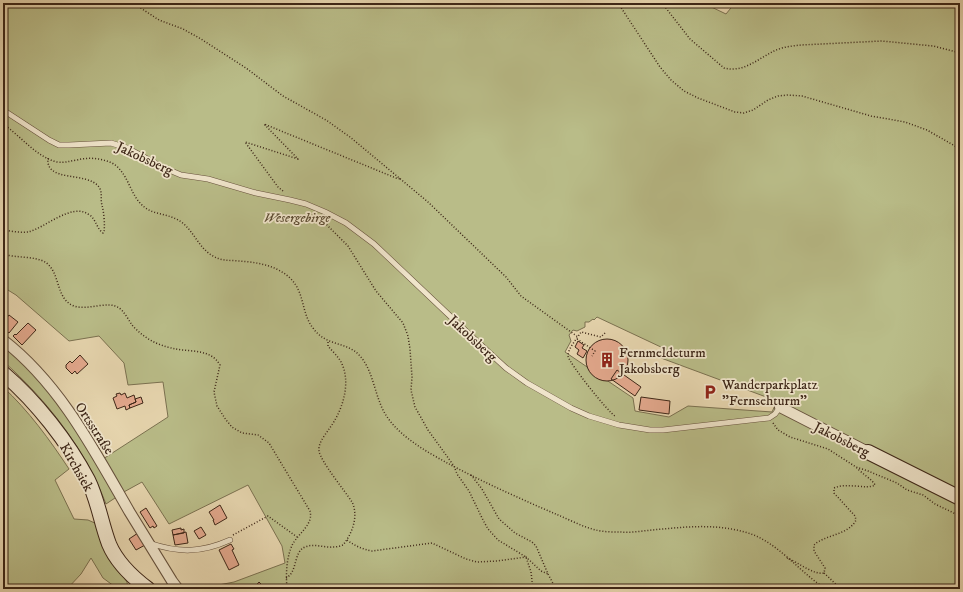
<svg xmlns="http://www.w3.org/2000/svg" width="963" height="592" viewBox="0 0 963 592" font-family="'IM FELL DW Pica',serif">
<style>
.green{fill:#b9bc88;stroke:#7b7150;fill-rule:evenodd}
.building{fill:#e4a98e;stroke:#3d2617}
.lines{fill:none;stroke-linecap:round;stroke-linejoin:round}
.lane-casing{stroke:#67523d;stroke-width:6}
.street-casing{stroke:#67523d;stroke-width:12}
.secondary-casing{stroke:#3d2617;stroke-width:16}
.path{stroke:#3d2617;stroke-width:1.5;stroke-dasharray:1 2;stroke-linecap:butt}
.lane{stroke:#efe4ca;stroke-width:5}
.street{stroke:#efe4ca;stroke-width:10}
.secondary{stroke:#efe4ca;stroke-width:14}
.labels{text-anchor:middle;stroke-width:3.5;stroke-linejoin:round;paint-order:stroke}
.street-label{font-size:14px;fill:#3d2617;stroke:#efe4ca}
.park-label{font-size:14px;font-style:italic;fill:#5c4c33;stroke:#efe4ca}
.poi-label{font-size:14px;fill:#3d2617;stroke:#efe4ca;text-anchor:start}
</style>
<rect width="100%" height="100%" fill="#e6d5ae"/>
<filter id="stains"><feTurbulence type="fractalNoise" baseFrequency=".005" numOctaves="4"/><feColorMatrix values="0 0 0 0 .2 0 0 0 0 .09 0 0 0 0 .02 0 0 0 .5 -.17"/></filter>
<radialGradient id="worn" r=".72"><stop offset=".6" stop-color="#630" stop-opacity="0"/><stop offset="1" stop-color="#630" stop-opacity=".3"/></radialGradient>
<path class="green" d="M3 3H703L726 14 735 3H960V589H198L234 582 285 563 282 546 248 485 169 524 142 482 122 493 103 459 168 417 163 382 128 385 124 363 99 336 69 341 16 295 3 287ZM597 317 663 348 661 358 777 401 772 412 688 406 669 417 635 411 633 398 565 352 571 341 569 335 573 330 577 331 585 327V322H589L593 319 594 320Z
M3 344 46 385 77 427 118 496 106 504C85 449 47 400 3 361Z
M3 387C28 410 50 440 69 469L55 480 74 519 88 520 97 524 111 559 127 582 128 589H118L103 578 91 558 81 574 67 589H3Z"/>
<path class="building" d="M9 315 18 322 9 333 3 329V319L5 320Z
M28 323 36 330 22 345 13 336 15 334 16 335Z
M586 360a21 21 0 1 1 42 0a21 21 0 1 1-42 0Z
M578 341 584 345 582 348 587 351 583 358 577 354 579 350 575 347Z
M80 355 88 364 77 374 75 371 72 374 66 368V365L70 361 72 363Z
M617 370 641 387 635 396 611 379Z
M120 393 121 395 125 393 127 398 134 395 136 402 129 405 130 408 126 410 125 406 117 409 113 398 117 396 116 394Z
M141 397 143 403 130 408 129 405 136 402 135 399Z
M641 397 670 401 669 414 639 410Z
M220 505 227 518 215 525 213 520H214L209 512Z
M146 508 157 526 154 528 153 526 150 528 140 512Z
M201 527 206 535 199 539 194 531Z
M181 528V530L184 529V533L173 535 172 530Z
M186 532 188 543 175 545 173 535Z
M138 533 145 545 136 550 129 539Z
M231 544 234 549 232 550 239 565 229 570 219 550Z
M259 582 266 589H253Z"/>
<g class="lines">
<g class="lane-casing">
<path id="lane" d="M3 110 49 140 59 145H69L111 143 127 148 162 167 181 175 208 179 256 193 290 200 306 204 325 212 346 223 374 244 469 334 506 368 527 383 571 408 589 416 619 425 650 430H663L769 418 775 414 780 407
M149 543C179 553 201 553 230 540"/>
</g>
<g class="street-casing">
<path id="street" d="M3 340C60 384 94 450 129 511 143 534 158 558 172 581L178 589
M780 407 868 452"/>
</g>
<g class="secondary-casing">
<path id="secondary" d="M3 373C36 401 68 442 88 480 98 500 101 523 109 544 117 563 132 577 148 589
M868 452 960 498"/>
</g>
<path class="path" d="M133 3 159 20 183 29 201 39 246 68 283 96 326 120 350 137 428 202 506 277 521 296 578 337
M618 3 660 67 671 80 684 91 698 98 735 112 744 113 753 110 768 100 778 96 788 95 802 96 871 116 905 122 927 130 960 149
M662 3 690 39 724 68C743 73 758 59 774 51 782 47 792 46 801 45L882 41 933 46 960 53
M3 124C21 136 36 157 57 162 65 163 70 161 77 160 88 157 101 158 112 163 128 172 129 192 141 204 151 215 166 213 178 220 193 228 198 248 213 256 221 261 229 260 238 261 256 262 276 265 290 278 305 292 301 313 313 328 326 347 347 341 360 356 371 368 374 388 380 403 390 432 425 451 451 465 485 483 523 500 558 515 570 520 583 527 596 530 603 532 613 532 621 532 631 533 642 531 652 530 684 527 716 523 748 533 778 542 799 572 826 589
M283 191 278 187 245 142 298 159 264 124 396 178 401 179
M312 214 325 223 348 246 376 291 403 323 408 336 410 349 412 377 411 390 415 407 428 430 454 466 457 474 469 491 483 520 488 529 498 540 526 557 531 572 533 589
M3 230C11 231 20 233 28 232 45 228 71 203 88 214 96 218 96 228 103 233L104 232C105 224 104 213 102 205 100 199 103 193 99 187 87 171 45 183 48 158
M3 254C15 258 35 256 45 262 61 272 55 299 74 306 88 311 108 300 119 308 124 311 128 319 132 325 138 332 147 339 156 343 163 346 170 348 176 349 192 352 211 349 220 365L214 392 217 406 226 420 232 427 242 433 258 435 269 443 310 511C314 526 295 535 291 548 286 561 286 576 287 589
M605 333 601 337 581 332C577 339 568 348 568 356 569 363 608 412 615 416
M577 339 595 351 592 356
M773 423 778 430 790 437 828 449 856 467 868 471 897 483 907 490 923 495 935 504 960 516
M471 475 482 489 499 519 515 533 532 542 536 546 548 574 556 589
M233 535 268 516 297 537
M347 540C355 546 362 549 372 551L432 543 466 559 477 562 497 561 526 557 541 571 548 574
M787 558C798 562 813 575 824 573L825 568 814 551V545C824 535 849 535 856 520L855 516 834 493V488C847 482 866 490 875 485 873 480 861 473 856 467
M824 573 841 589
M286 578C298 572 293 552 305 547 314 543 324 548 334 547 337 547 340 546 343 545 352 534 359 516 352 502 345 491 321 462 319 451 318 443 325 435 329 429 342 412 352 383 341 362 338 356 332 351 328 346V341"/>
<use href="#lane" class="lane"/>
<use href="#street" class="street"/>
<use href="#secondary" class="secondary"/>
</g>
<defs>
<g id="building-bare" transform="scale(1.2)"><path d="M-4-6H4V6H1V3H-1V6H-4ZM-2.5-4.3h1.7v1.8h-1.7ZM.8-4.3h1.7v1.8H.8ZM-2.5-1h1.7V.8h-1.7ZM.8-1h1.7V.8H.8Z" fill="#8f2418" stroke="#efe4ca" stroke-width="2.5" paint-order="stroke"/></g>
<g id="parking-bare" transform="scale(1.2)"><path d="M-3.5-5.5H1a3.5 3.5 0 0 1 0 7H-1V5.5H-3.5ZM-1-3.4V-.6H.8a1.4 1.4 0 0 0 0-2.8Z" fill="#8f2418" stroke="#efe4ca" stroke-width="2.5" paint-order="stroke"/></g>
</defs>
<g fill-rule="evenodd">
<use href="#building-bare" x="607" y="360"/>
<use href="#parking-bare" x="710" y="392"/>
</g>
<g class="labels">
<g class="street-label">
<text transform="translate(145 158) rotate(25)" y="5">Jakobsberg</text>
<text transform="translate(473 338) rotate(43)" y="5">Jakobsberg</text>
<text transform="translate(95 428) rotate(57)" y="5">Ortsstraße</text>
<text transform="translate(842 439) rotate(27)" y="5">Jakobsberg</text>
<text transform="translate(77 467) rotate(60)" y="5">Kirchsiek</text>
</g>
<g class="park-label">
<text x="297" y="222">Wesergebirge</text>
</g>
<g class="poi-label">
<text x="619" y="357">Fernmeldeturm<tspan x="619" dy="16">Jakobsberg</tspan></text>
<text x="722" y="389">Wanderparkplatz<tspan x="722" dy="16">"Fernsehturm"</tspan></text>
</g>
</g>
<rect width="963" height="592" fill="none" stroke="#e6d5ae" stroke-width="16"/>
<rect x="4" y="4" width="955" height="584" fill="none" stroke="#3d2617" stroke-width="2"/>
<rect x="8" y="8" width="947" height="576" fill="none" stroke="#3d2617"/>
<rect width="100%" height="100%" filter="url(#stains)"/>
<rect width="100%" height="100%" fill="url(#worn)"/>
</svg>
